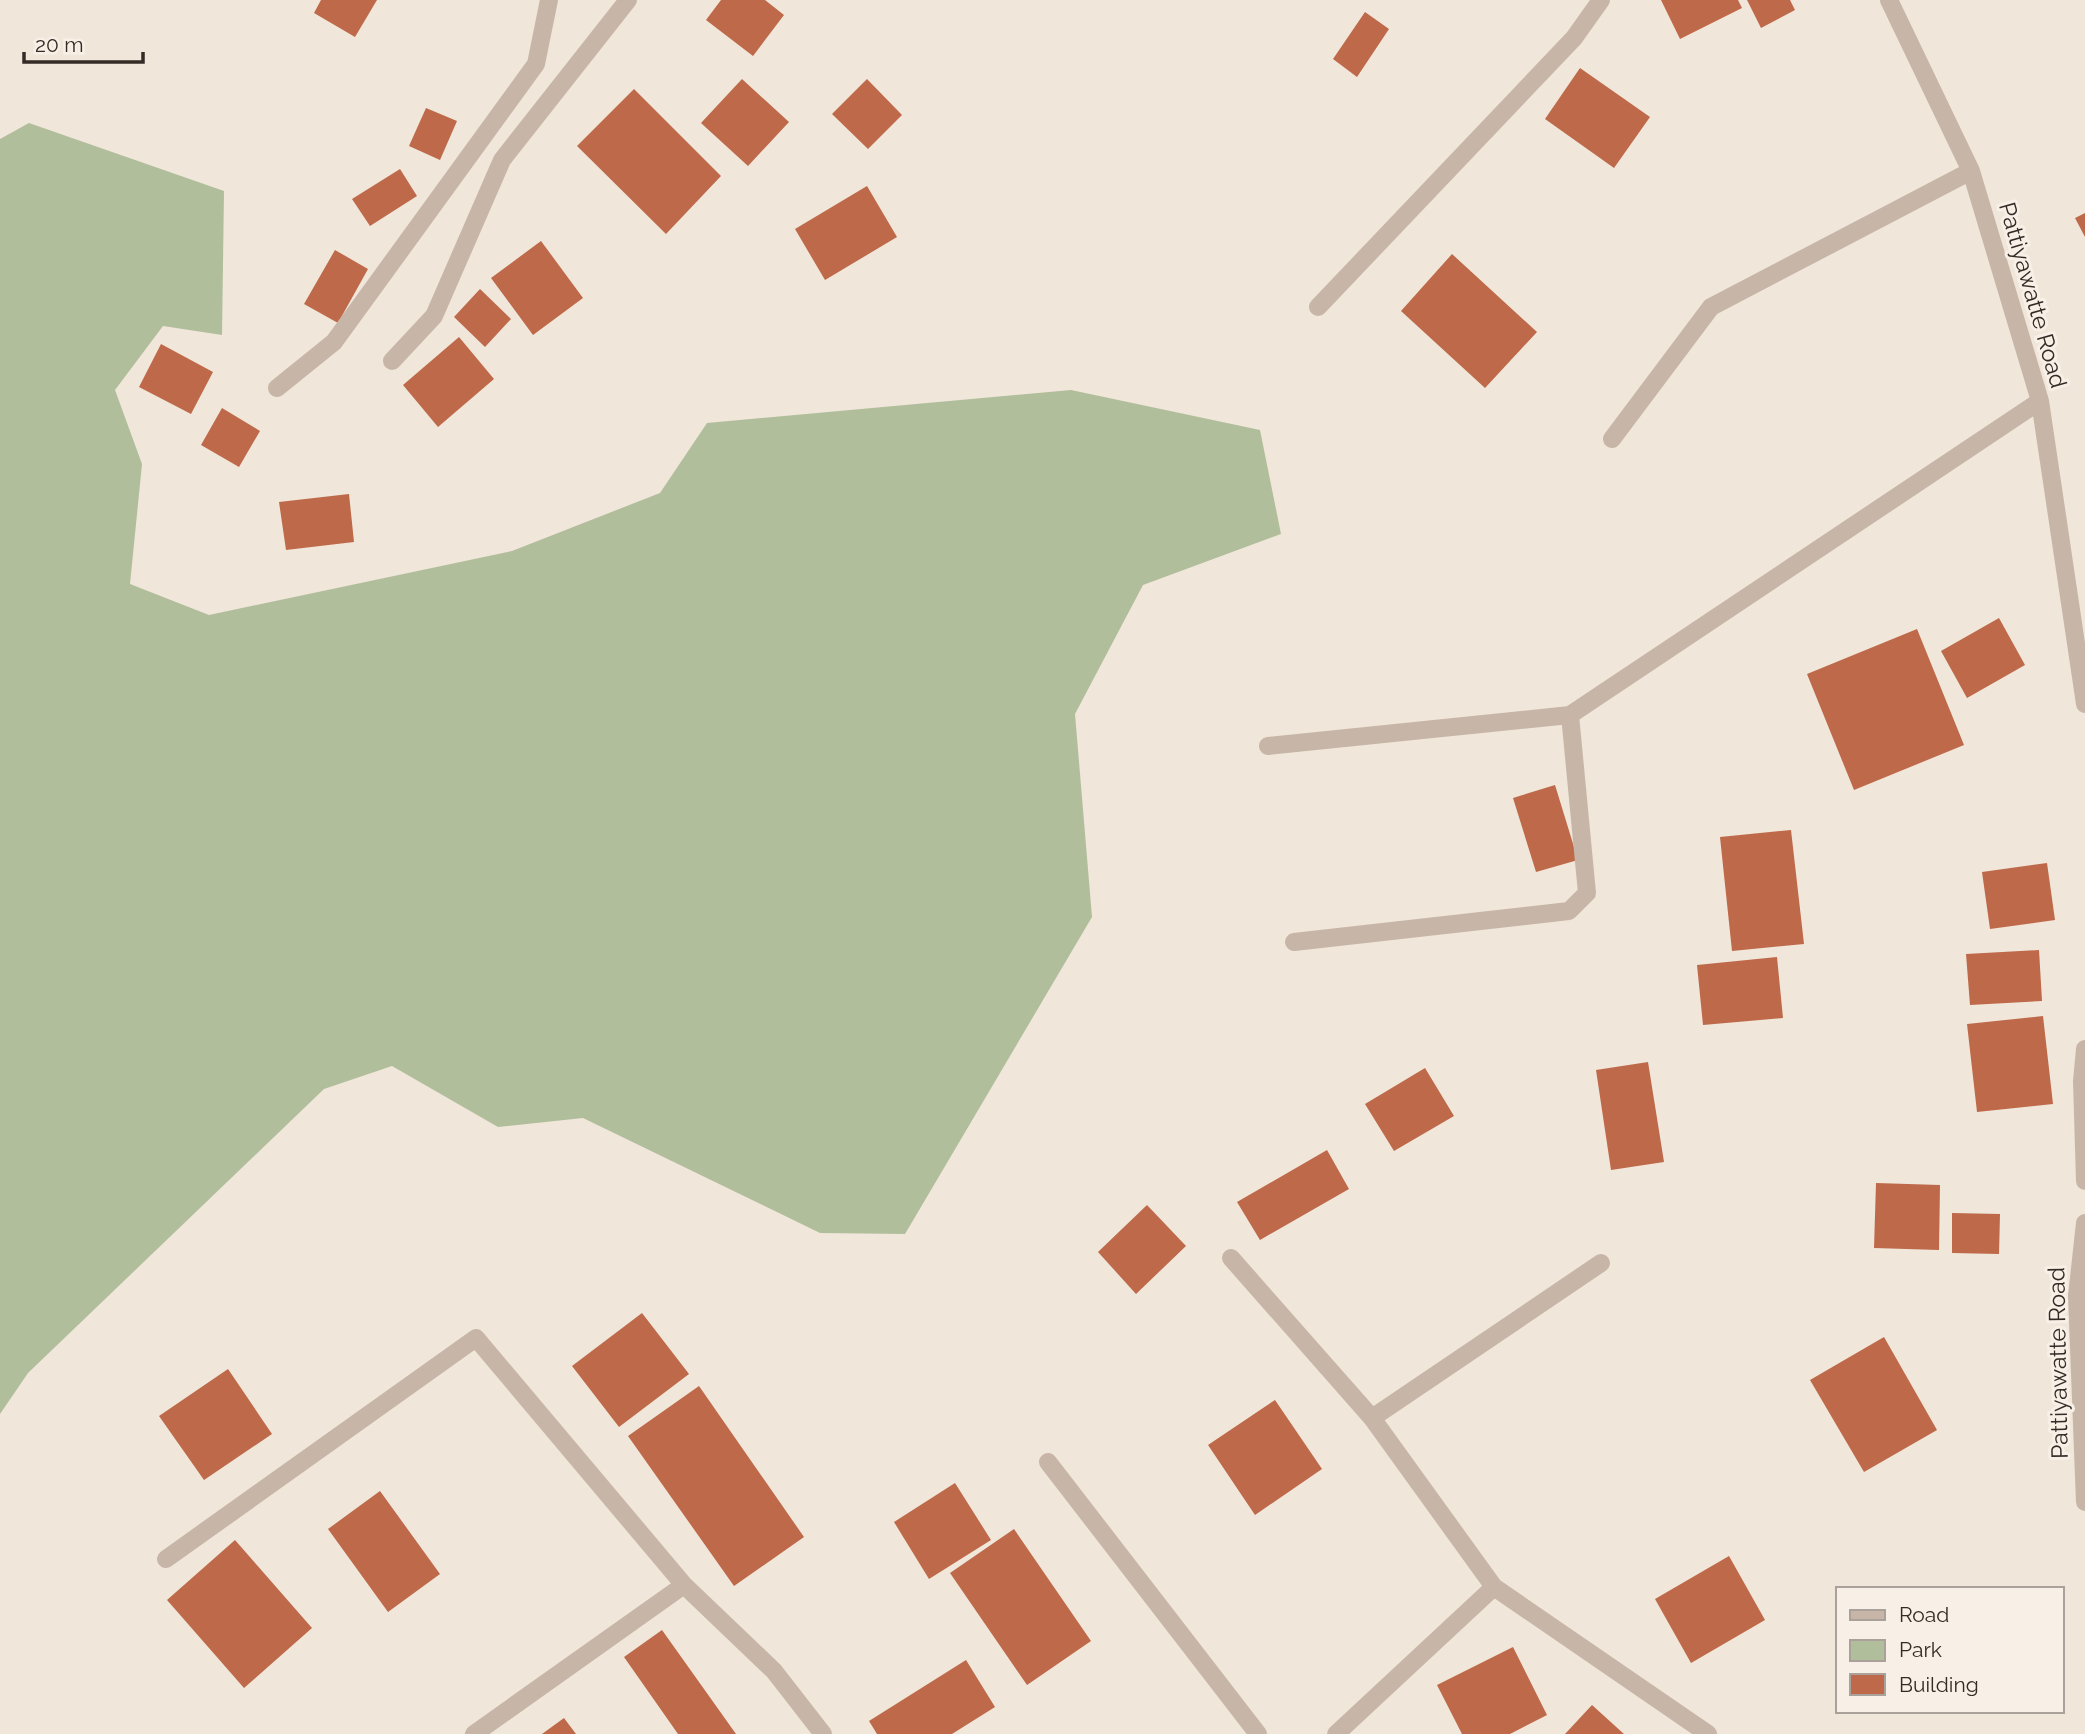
<svg xmlns="http://www.w3.org/2000/svg" width="2085" height="1734" viewBox="0 0 2085 1734" font-family="Raleway,sans-serif">
<style>
.green{fill:#b1be9b}
.building{fill:#be6949}
.lines{fill:none;stroke-linecap:round;stroke-linejoin:round}
.minor{stroke:#c7b6a7;stroke-width:18}
.labels{text-anchor:middle;stroke-width:6;stroke-linejoin:round;paint-order:stroke}
.street-label{font-size:23px;fill:#342b27;stroke:#f8f0e6}
</style>
<rect width="100%" height="100%" fill="#f0e6da"/>
<path class="green" d="M29 123 224 191 222 335 163 326 115 390 142 464 130 584 209 615 512 551 660 493 707 423 1071 390 1260 430 1281 534 1143 585 1075 714 1092 917 905 1234 820 1233 583 1118 498 1127 392 1066 324 1089 28 1373 0 1414V139Z"/>
<path class="building" d="M321 0H377L355 37 314 13Z
M721 0H765L784 15 753 56 706 20Z
M1661 0H1738L1742 8 1680 39Z
M1747 0H1790L1795 10 1761 28Z
M1365 12 1389 29 1357 77 1333 59Z
M1580 68 1650 117 1614 168 1545 119Z
M742 79 789 122 748 166 701 123Z
M867 79 902 115 868 149 832 114Z
M634 89 721 176 666 234 577 146Z
M426 108 457 121 440 160 409 146Z
M400 169 417 196 370 226 352 199Z
M867 186 897 237 825 280 795 229Z
M2085 213V237L2075 218Z
M541 241 583 298 533 335 491 278Z
M335 250 368 269 338 323 304 304Z
M1452 254 1537 332 1485 388 1401 311Z
M480 289 511 319 485 347 454 317Z
M459 337 494 379 438 427 403 385Z
M161 344 213 372 191 414 139 387Z
M222 408 260 431 239 467 201 445Z
M349 494 354 542 286 550 279 502Z
M1999 618 2025 665 1967 698 1941 651Z
M1917 629 1964 745 1854 790 1807 674Z
M1555 785 1578 860 1536 872 1513 798Z
M1791 830 1804 944 1732 951 1720 837Z
M2047 863 2055 920 1990 929 1982 872Z
M2039 950 2042 1001 1970 1005 1966 954Z
M1777 957 1783 1018 1703 1025 1697 965Z
M2043 1016 2053 1104 1977 1112 1967 1024Z
M1648 1062 1664 1162 1611 1170 1596 1070Z
M1425 1068 1454 1116 1394 1151 1365 1104Z
M1327 1150 1349 1189 1260 1240 1237 1202Z
M1876 1183 1940 1185 1939 1250 1874 1248Z
M1147 1205 1186 1246 1136 1294 1098 1252Z
M1952 1213 2000 1214 1999 1254 1952 1253Z
M642 1313 689 1374 619 1427 572 1366Z
M1884 1337 1937 1430 1864 1472 1810 1380Z
M228 1369 272 1434 204 1480 159 1416Z
M699 1386 804 1537 734 1586 628 1436Z
M1275 1400 1322 1469 1255 1515 1208 1445Z
M955 1483 991 1540 929 1579 894 1522Z
M380 1491 440 1574 388 1612 328 1529Z
M1014 1529 1091 1641 1027 1685 950 1573Z
M235 1540 312 1628 244 1688 167 1600Z
M1729 1556 1765 1620 1691 1663 1655 1599Z
M662 1630 736 1734H678L624 1657Z
M1513 1647 1547 1715 1510 1734H1462L1437 1685Z
M966 1660 995 1707 952 1734H877L869 1721Z
M1592 1705 1624 1734H1565Z
M564 1718 576 1734H542Z"/>
<g class="lines">
<path class="minor" d="M1889 0 1971 171 2040 401 2085 704
M1318 307 1574 38 1601 0
M392 361 434 316 502 160 628 0
M277 388 334 342 536 64 549 0
M1612 439 1711 307 1971 171
M1570 715 2040 401
M1268 746 1570 715 1587 893 1569 911 1294 942
M2085 1049 2082 1081 2085 1181
M2085 1223 2077 1296 2085 1502
M1231 1258 1372 1418 1494 1587
M1372 1418 1601 1263
M1048 1462 1258 1734
M166 1559 476 1338 684 1585 774 1671 823 1734
M474 1734 684 1585
M1336 1734 1494 1587 1708 1734"/>
</g>
<g class="labels">
<g class="street-label">
<text transform="translate(2033 295) rotate(74)" y="8">Pattiyawatte Road</text>
<text transform="translate(2058 1363) rotate(-91)" y="8">Pattiyawatte Road</text>
</g>
</g>
<rect x="1836" y="1587" width="228" height="126" fill="#f8f0e6" stroke="#aaa19a" stroke-width="2"/>
<rect x="1850" y="1610" width="35" height="10" fill="#c7b6a7" stroke="#aaa19a" stroke-width="2"/>
<text x="1899" y="1622" font-size="21" fill="#342b27">Road</text>
<rect x="1850" y="1640" width="35" height="21" fill="#b1be9b" stroke="#aaa19a" stroke-width="2"/>
<text x="1899" y="1657" font-size="21" fill="#342b27">Park</text>
<rect x="1850" y="1674" width="35" height="21" fill="#be6949" stroke="#aaa19a" stroke-width="2"/>
<text x="1899" y="1692" font-size="21" fill="#342b27">Building</text>
<path d="M24 52v10h119v-10" fill="none" stroke="#342b27" stroke-width="3.5"/>
<text x="35" y="52" font-size="21" fill="#342b27" stroke="#f8f0e6" stroke-width="5" paint-order="stroke">20 m</text>
</svg>
